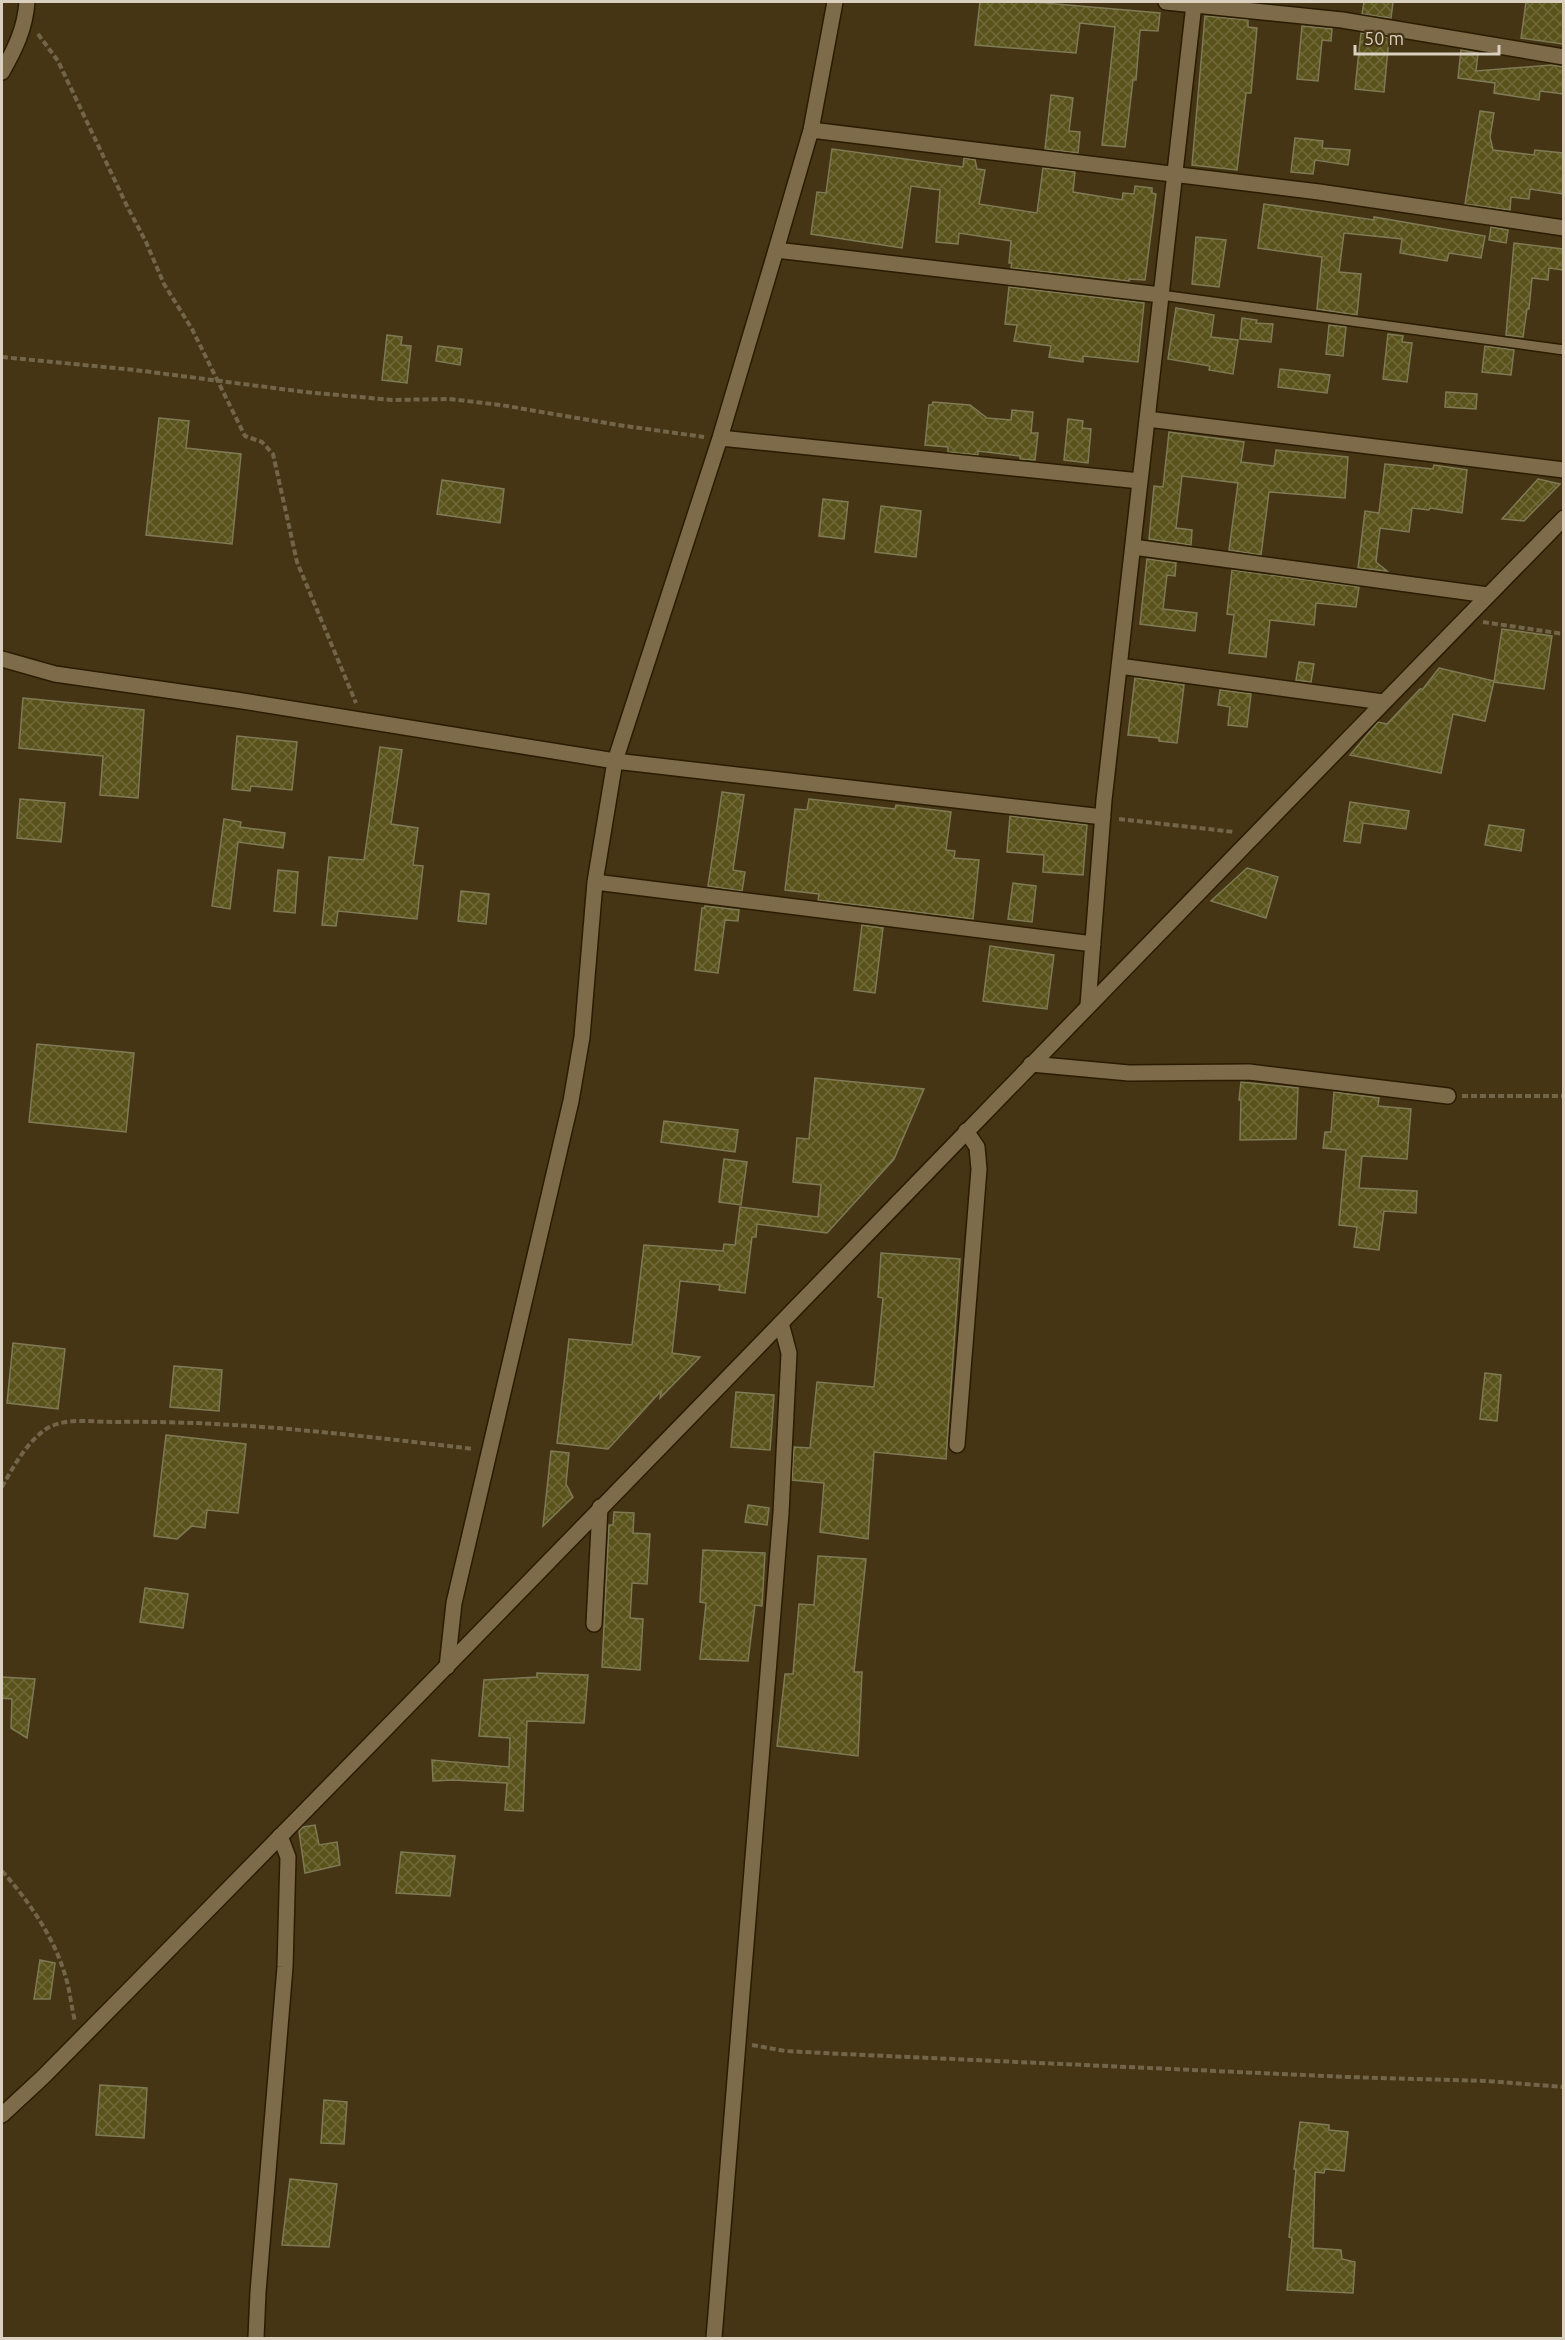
<svg xmlns="http://www.w3.org/2000/svg" width="1565" height="2340" viewBox="0 0 1565 2340" font-family="Ubuntu,sans-serif">
<style>
.building{fill:url(#building-cross-hatch);stroke:#7e7a56;stroke-width:1.5}
.lines{fill:none;stroke-linecap:round;stroke-linejoin:round}
.service-casing{stroke:#2b1c00;stroke-width:12}
.minor-casing{stroke:#2b1c00;stroke-width:18}
.tertiary-casing{stroke:#2b1c00;stroke-width:18}
.path{stroke:#736549;stroke-width:4;stroke-dasharray:6 3;stroke-linecap:butt}
.service{stroke:#7d6b4a;stroke-width:9}
.minor{stroke:#7d6b4a;stroke-width:15}
.tertiary{stroke:#7d6b4a;stroke-width:15}
</style>
<defs>
<pattern id="building-cross-hatch" width="8" height="8" patternUnits="userSpaceOnUse" patternTransform="scale(1.5)"><rect width="8" height="8" fill="#59521a"/><path d="M0 0l8 8M0 8l8-8" fill="none" stroke="#706a3a"/></pattern>
</defs>
<rect width="100%" height="100%" fill="#453515"/>
<path class="building" d="M980 2H1033L1160 13 1158 31 1140 30 1136 80H1133L1125 147 1102 145 1115 27 1080 23 1076 53 975 45Z
M1364 2H1393L1391 18 1362 14Z
M1526 2H1563V44L1521 38Z
M1205 16 1248 20V27L1257 28 1251 93H1246L1237 170 1192 165Z
M1302 26 1332 29 1331 41 1322 40 1318 81 1297 79Z
M1361 33 1389 38 1384 92 1355 89Z
M1461 50 1478 53 1476 71 1552 65 1563 67V94L1540 91 1539 100 1494 93 1495 83 1458 78Z
M1051 95 1073 98 1069 131 1080 132 1078 153 1045 149Z
M1480 111 1494 113 1490 137 1493 150 1534 155 1535 150 1563 153V194L1530 189 1529 199 1511 197 1510 210 1465 204Z
M1295 138 1323 141 1322 148 1350 150 1348 165 1315 160 1313 174 1291 172Z
M832 149 963 167 964 158 975 160 977 169 985 170 979 204 1037 213 1043 168 1075 172 1073 192 1122 200 1123 193 1134 194 1135 186 1152 188V193L1156 194 1145 280 1129 279V281L1011 268 1012 263H1009L1011 241 959 233 958 244 936 242 940 190 911 186 902 248 811 234 817 192 826 193Z
M1264 204 1374 220V217L1485 236 1481 258 1449 253 1447 261 1400 253 1402 239 1344 233 1339 272 1361 274 1357 315 1317 309 1322 257 1258 248Z
M1491 227 1508 230 1506 243 1489 240Z
M1196 237 1226 240 1219 287 1192 284Z
M1514 243 1563 249V270L1549 268 1548 280 1532 278 1529 309H1527L1523 337 1506 335Z
M1009 287 1144 303 1138 362 1083 356V362L1049 357 1051 346 1014 341 1017 325 1005 324Z
M1176 308 1214 315 1211 337 1238 340 1233 374 1209 370 1210 366 1168 359Z
M1242 318 1257 320 1256 323 1273 324 1271 342 1240 339Z
M1329 325 1346 327 1343 356 1326 354Z
M1388 334 1403 336 1402 342 1412 343 1407 382 1383 379Z
M387 335 402 337 401 345 411 346 407 383 382 380Z
M438 346 462 349 460 365 436 361Z
M1485 346 1514 350 1511 375 1482 372Z
M1280 369 1330 375 1327 393 1278 387Z
M1446 392 1477 394 1476 409 1445 407Z
M933 402 970 405 987 418 1011 420 1012 410 1033 412 1031 433H1038L1035 460 1020 459V456L978 451V455L948 452V447L925 445 929 405H932Z
M159 418 189 421 186 448 241 454 232 544 146 535Z
M1068 419 1083 421 1082 428 1091 429 1088 463 1064 460Z
M1169 432 1244 442 1241 462 1274 466 1276 450 1348 457 1345 498 1269 492 1261 555 1229 550 1238 483 1182 476 1176 528 1192 530 1191 545 1149 539 1154 486 1163 487Z
M1385 464 1433 469 1434 465 1467 470 1462 513 1430 508 1429 510 1412 508 1409 532 1380 528 1376 562 1387 571 1358 568 1365 511 1379 513Z
M1538 479 1560 484 1524 521 1502 519Z
M442 480 504 489 500 523 437 514Z
M823 499 848 502 844 539 819 536Z
M881 506 921 511 916 557 875 552Z
M1147 559 1176 563 1175 576 1167 575 1163 609 1197 613 1195 631 1140 624Z
M1232 570 1359 587 1356 607 1316 603 1314 625 1270 620 1266 657 1229 653 1234 615 1227 614Z
M1502 629 1552 636 1544 689 1494 682Z
M1299 662 1314 664 1311 682 1296 680Z
M1439 668 1494 681 1485 721 1453 714 1441 773 1350 755 1378 722 1387 724 1420 689H1423Z
M1135 678 1184 685 1177 743 1159 741V738L1128 735Z
M1220 690 1251 694 1247 727 1228 725 1230 707 1218 705Z
M23 698 144 710 138 798 100 795 103 756 19 748Z
M237 736 297 742 292 790 251 786 250 791 232 789Z
M380 747 402 750 391 824 418 828 413 865 423 866 417 919 338 911 336 926 322 925 329 857 364 860Z
M722 792 744 795 733 870 745 872 742 891 708 886Z
M20 799 65 803 61 842 17 838Z
M809 799 895 809 896 805 951 812 946 850 955 851 954 858 979 860 973 919 818 900 819 894 785 890 795 809 807 810Z
M1350 802 1409 811 1406 829 1363 823 1360 843 1344 841Z
M1010 816 1087 825 1083 875 1043 872 1044 855 1007 852Z
M224 819 241 822 240 827 285 833 283 848 238 842 230 909 212 906Z
M1489 825 1524 830 1521 851 1485 845Z
M1247 868 1278 877 1266 918 1211 901Z
M278 870 298 872 295 913 274 911Z
M1013 883 1036 886 1032 922 1008 919Z
M461 891 489 894 486 924 458 921Z
M705 906 739 910 738 921 725 920 718 973 695 970 702 908H705Z
M862 925 883 928 875 993 854 990Z
M990 946 1054 955 1047 1009 983 1001Z
M37 1044 134 1053 126 1132 29 1122Z
M815 1078 924 1089 894 1159 827 1233 757 1224 756 1237H752L745 1293 719 1290 720 1285 680 1281 672 1353 700 1357 660 1398 661 1391 608 1449 557 1443 569 1339 632 1345 644 1245 723 1251 724 1244 735 1245 740 1207 818 1217 821 1185 793 1182 797 1138 809 1139Z
M1241 1082 1298 1088 1296 1139 1240 1140 1241 1100H1239Z
M1334 1092 1379 1098 1378 1106 1411 1109 1407 1159 1362 1156 1359 1188 1417 1191 1416 1213 1384 1211 1379 1250 1354 1247 1357 1227 1339 1225 1346 1150 1323 1148 1325 1132H1331Z
M664 1121 738 1130 735 1152 661 1142Z
M724 1159 747 1162 741 1205 719 1202Z
M881 1253 960 1259 946 1459 874 1452 868 1539 820 1532 824 1483 792 1480 794 1447 810 1448 817 1382 874 1387 883 1298 878 1297Z
M13 1343 65 1349 58 1409 7 1403Z
M174 1366 222 1370 219 1411 170 1407Z
M1485 1373 1501 1375 1497 1421 1480 1419Z
M736 1392 774 1395 770 1450 731 1447Z
M166 1435 246 1444 238 1513 207 1510 205 1528 192 1526 177 1539 154 1536Z
M551 1451 569 1453 566 1484 573 1497 543 1526Z
M748 1505 769 1508 767 1525 745 1522Z
M614 1512 634 1513 633 1533 650 1534 647 1584 632 1583 630 1618 643 1619 640 1670 602 1667 609 1525H613Z
M703 1550 765 1553 762 1606 755 1605 748 1661 700 1659 706 1603 700 1602Z
M818 1556 866 1559 854 1672H862L858 1756 777 1746 785 1674H793L799 1604 814 1605Z
M145 1588 188 1594 183 1628 140 1622Z
M537 1673 588 1675 584 1723 527 1721 523 1811 505 1810 507 1783 453 1780 433 1781 432 1760 509 1767 510 1738 479 1736 484 1680 537 1677Z
M2 1677 35 1679 27 1738 11 1728 12 1699 2 1698Z
M315 1825 319 1845 337 1842 340 1865 305 1873 299 1831 303 1827Z
M401 1852 455 1856 450 1896 396 1893Z
M40 1960 55 1963 50 1999H34Z
M100 2085 147 2088 144 2138 96 2135Z
M324 2100 347 2102 344 2144 321 2143Z
M1300 2122 1329 2125V2130L1348 2132 1344 2171 1325 2169 1324 2173 1315 2172 1313 2248 1341 2250 1342 2259 1355 2262 1353 2293 1287 2290 1292 2238 1289 2237 1296 2169H1294Z
M290 2179 337 2184 329 2247 282 2245Z"/>
<g class="lines">
<g class="service-casing">
<path id="service" d="M1161 295 1564 350"/>
</g>
<g class="minor-casing">
<path id="minor" d="M1166 2 1342 20 1564 57
M2 72C15 49 25 29 27 2
M811 130 1319 192 1564 228
M776 250 1161 295
M1147 419 1564 470
M720 438 1140 481
M1133 547 1488 595
M2 659 55 674 236 700 615 761 1103 817
M1119 666 1383 702
M595 882 1093 944
M1088 1005 1104 800 1194 4
M1031 1064 1129 1073 1249 1072 1448 1096
M957 1445 979 1169 977 1147 966 1131
M594 1624 600 1507
M447 1667 454 1603 571 1101 582 1037 595 882 615 761 720 438 776 250 811 130 835 2
M256 2338 258 2292 285 1967 288 1857 280 1836
M714 2338 781 1513 789 1353 781 1323"/>
</g>
<g class="tertiary-casing">
<path id="tertiary" d="M2 2115 43 2077C554 1561 1056 1037 1564 518"/>
</g>
<path class="path" d="M38 34 58 61 127 206 146 242 164 284 192 329 245 436 262 442 273 454 297 562 356 703
M2 357 135 370 305 392 392 400 449 399 501 405 618 425 704 437
M1483 622 1564 634
M1119 819 1234 832
M1462 1096H1564
M2 1487C13 1467 27 1442 46 1429 65 1417 92 1422 113 1422 234 1420 354 1435 474 1449
M2 1871C28 1900 54 1937 65 1975 70 1990 71 2006 75 2021
M752 2045 785 2051 843 2054 1347 2077 1487 2081 1564 2087"/>
<use href="#service" class="service"/>
<use href="#minor" class="minor"/>
<use href="#tertiary" class="tertiary"/>
</g>
<rect width="1565" height="2340" fill="none" stroke="#dad0bf" stroke-width="6"/>
<path d="M1355 45v9h144v-9" fill="none" stroke="#dad0bf" stroke-width="3"/>
<text x="1364" y="45" font-size="18" fill="#dad0bf" stroke="#453515" stroke-width="4.5" paint-order="stroke">50 m</text>
</svg>
